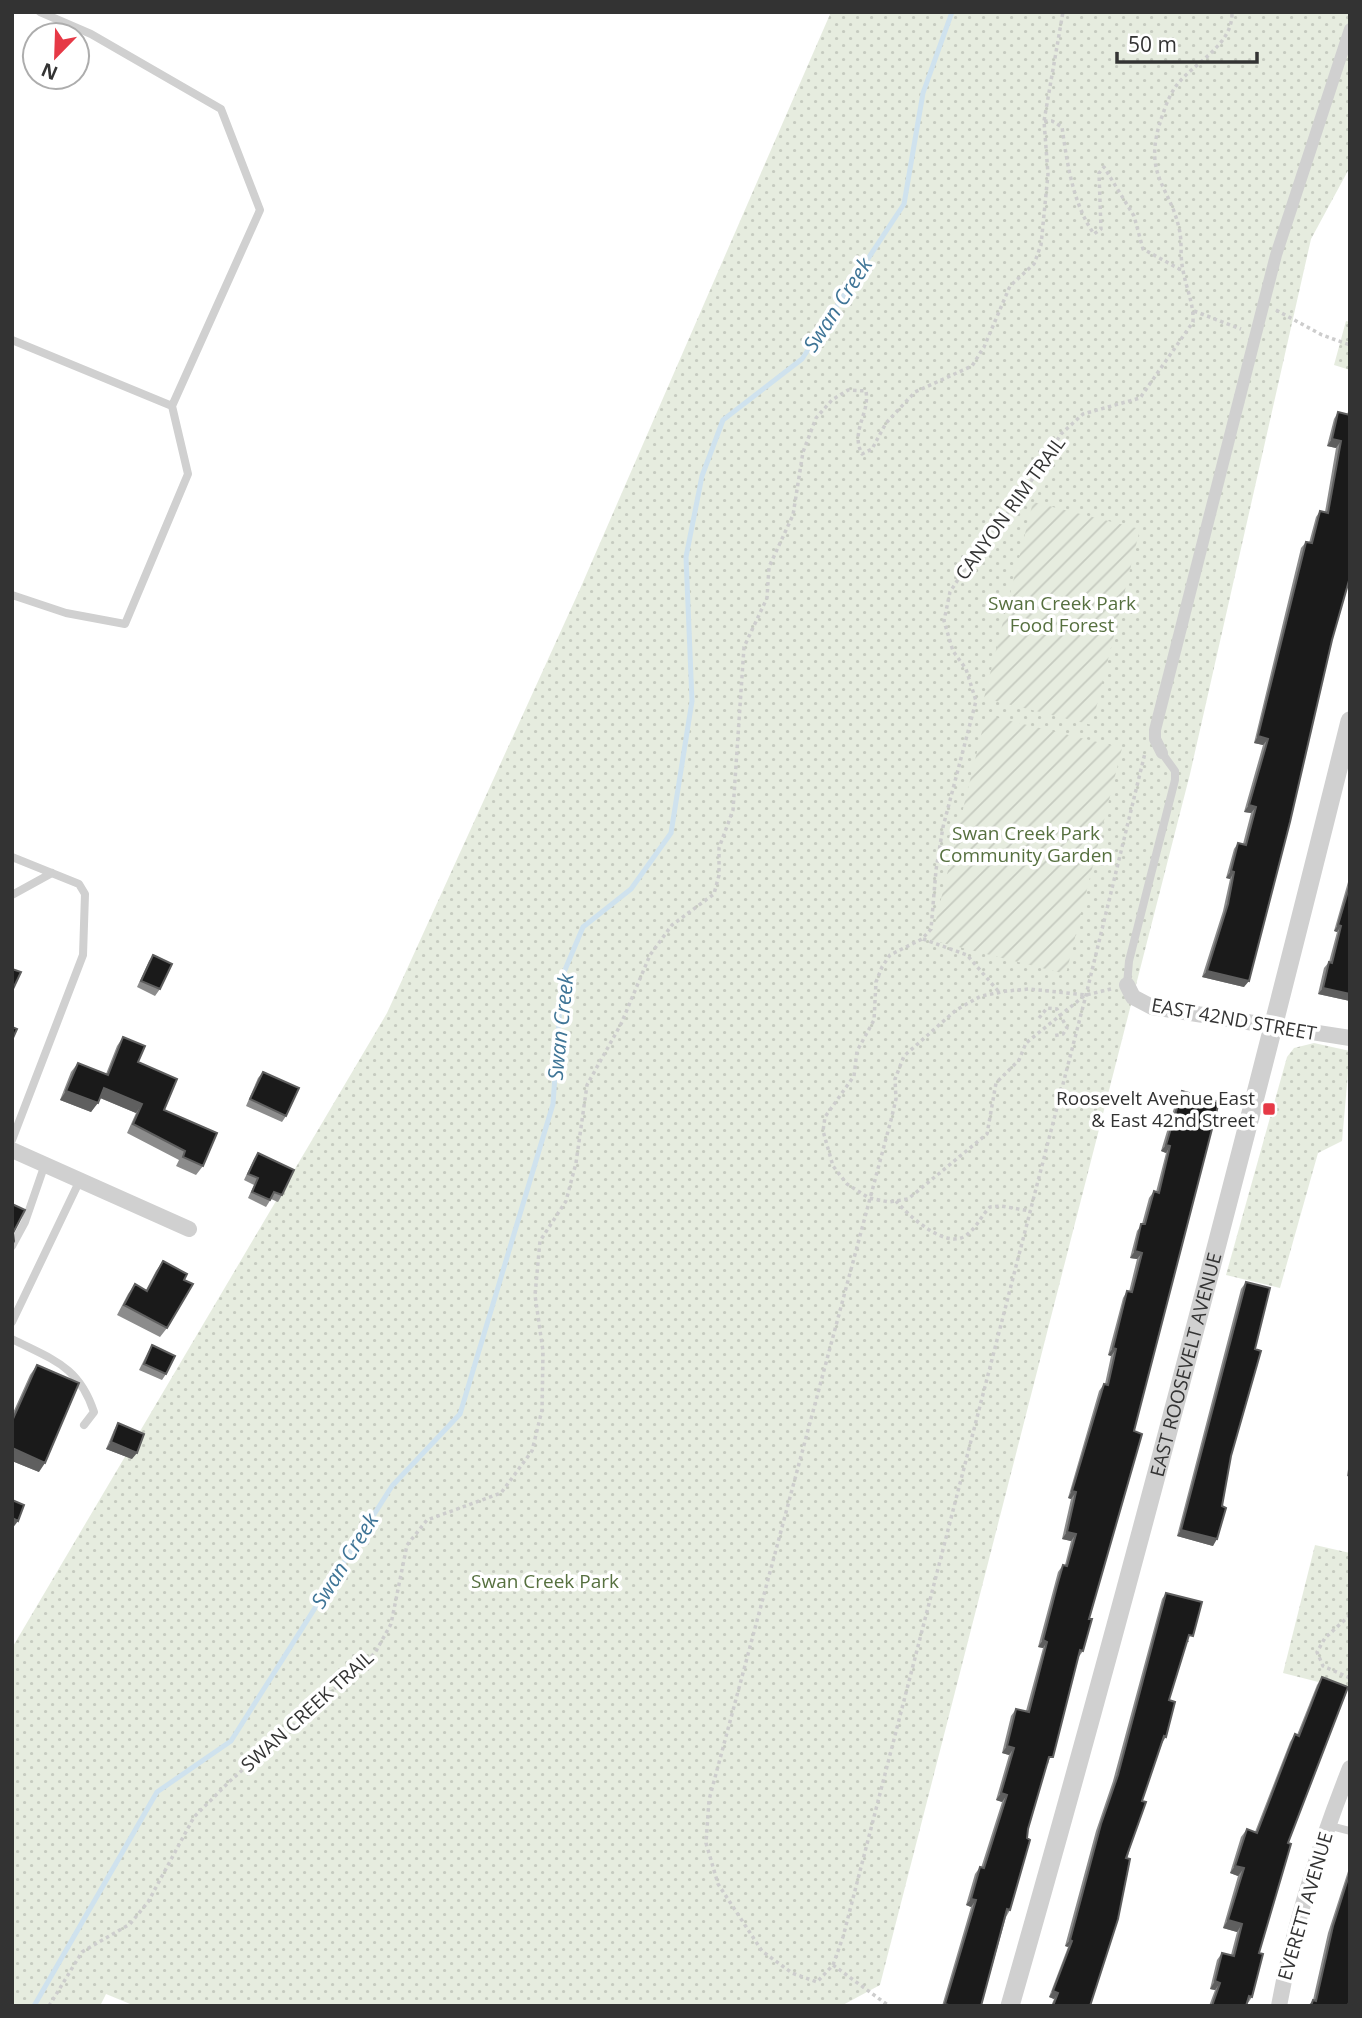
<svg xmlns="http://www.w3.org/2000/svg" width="1362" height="2018" viewBox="0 0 1362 2018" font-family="'Open Sans',sans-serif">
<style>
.park{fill:url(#park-dots)}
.garden{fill:url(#garden-furrows)}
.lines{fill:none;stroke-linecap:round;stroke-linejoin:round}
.stream{stroke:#cfe2ee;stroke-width:5}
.path{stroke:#cdcdcd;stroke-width:3.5;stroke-dasharray:3.5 3.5;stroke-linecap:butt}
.service{stroke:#d0d0d0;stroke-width:8}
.pedestrian{stroke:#d0d0d0;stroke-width:12}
.minor{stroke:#d0d0d0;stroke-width:16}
.tertiary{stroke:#d0d0d0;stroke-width:19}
.wall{fill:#8c8c8c}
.shaded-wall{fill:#5f5f5f}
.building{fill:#1a1a1a;stroke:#5f5f5f;stroke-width:2}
.poi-dot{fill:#e63946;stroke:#fff;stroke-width:2.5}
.labels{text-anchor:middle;stroke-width:7;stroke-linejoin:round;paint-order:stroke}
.street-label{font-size:19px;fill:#333;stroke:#fff}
.park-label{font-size:19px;fill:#56703f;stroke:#fff}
.poi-label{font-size:19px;fill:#333;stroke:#fff;text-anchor:end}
.water-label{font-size:21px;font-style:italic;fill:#3f7597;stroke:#fff}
</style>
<defs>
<pattern id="park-dots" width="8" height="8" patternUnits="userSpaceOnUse" patternTransform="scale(1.75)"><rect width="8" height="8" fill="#e6ecdf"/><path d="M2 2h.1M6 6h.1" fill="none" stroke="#c6cbc0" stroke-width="1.8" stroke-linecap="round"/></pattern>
<pattern id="garden-furrows" width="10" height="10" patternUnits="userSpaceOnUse" patternTransform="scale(1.75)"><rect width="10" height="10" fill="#e6ecdf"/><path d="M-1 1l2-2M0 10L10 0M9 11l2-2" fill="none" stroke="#c6cbc0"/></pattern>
</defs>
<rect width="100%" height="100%" fill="#fff"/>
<path class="park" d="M831 12H1350V167L1311 239 1190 774 880 1985 841 2006H135L106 1994 100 2006H12V1648L387 1013 580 589Z
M1346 321 1350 322V370L1334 365Z
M1314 1043 1350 1051 1342 1141 1318 1153 1280 1288 1226 1275 1287 1057 1294 1048Z
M1315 1545 1350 1553V1690L1283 1673Z"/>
<path class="garden" d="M1033 502 1140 529 1092 725 984 698Z
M986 715 1122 748 1066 974 931 940Z"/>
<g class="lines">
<path class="stream" d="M34 2006 157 1792 231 1741 392 1486 460 1414 553 1104 562 977 583 927 631 889 671 833 692 701 686 557 702 476 723 420 802 359 904 204 923 93 952 12"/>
<path class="path" d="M1044 121H1052L1062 127C1067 163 1073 204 1094 234L1101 229 1099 173 1104 167 1134 216 1143 249 1183 271
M1276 310 1322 335 1350 345
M1194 311 1241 329
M923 939 967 955 999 992
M1111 989 1086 995 1029 989 1007 991 981 996 956 1010 904 1056 895 1079 896 1099 891 1120 709 1800 706 1843 718 1884 762 1951 792 1973 817 1982 833 1965 843 1937 1086 995 1145 753
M1084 996 1026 1043 1019 1060 996 1083 987 1134 908 1199 889 1202 869 1198 847 1184 833 1166 823 1131 825 1117 854 1076 857 1051 874 1020 876 982 882 967 890 955 922 939 931 929 936 870 943 827 976 701 966 669 953 651 944 621 950 592 977 550 1021 497 1061 434 1083 414 1140 398 1193 322C1194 304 1186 288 1183 270 1180 258 1182 245 1180 233 1172 188 1144 178 1159 126 1163 113 1168 97 1176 86 1194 62 1233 46 1232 12
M1039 1018 1047 1008 1057 1009 1067 1028 1063 1034 1053 1036
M896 1201C909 1216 945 1249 965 1236 976 1229 981 1216 990 1207L1001 1206 1030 1211
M1350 1615 1325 1638 1317 1652 1323 1666 1350 1678
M833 1965 889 2006
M49 2006 82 1952 130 1924 148 1902 194 1817 230 1781 375 1653 391 1624 407 1545 427 1520 501 1493 532 1451 542 1410 543 1351 535 1295 540 1241 566 1201 576 1163 587 1085 621 1024 650 955 672 925 714 894 719 875V848L733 810 744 647 767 598 769 567 793 515 803 452 816 418 832 400 848 390 866 391C870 414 850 431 862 454L872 449 886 423 915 392 972 366 984 347 1010 286 1034 264 1041 245 1048 174 1044 121 1063 12"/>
<path class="service" d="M40 12 91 34 221 109 260 210 172 406
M12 340 172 406 188 474 125 624 66 613 12 595
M12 857 79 884 85 894 83 955 12 1140
M12 895 52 873
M1127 985 1129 961 1175 780V771L1162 753
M12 1246 25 1222 45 1164
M12 1322 80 1180
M12 1339C53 1360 79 1366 94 1412L84 1425
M1327 1825 1350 1831"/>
<path class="pedestrian" d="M1162 753 1155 739V730L1276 255 1350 29"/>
<path class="minor" d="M1127 985 1133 997 1152 1007 1350 1038
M12 1150 189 1229
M1279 2006C1294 1923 1319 1846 1350 1768"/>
<path class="tertiary" id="s1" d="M1010 2006C1132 1580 1243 1151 1350 721"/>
</g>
<path class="wall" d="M1350 405V577L1332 640 1244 987 1202 977 1223 911 1230 879 1226 878 1234 849 1238 843 1243 844 1251 813 1244 812 1263 745 1254 743 1301 548 1306 542 1309 543 1316 517 1320 511 1325 512 1336 448 1327 446 1334 419 1338 412 1347 415Z
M1350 875V1001L1318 994 1324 968 1329 962 1337 932 1334 931Z
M153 955 160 989 155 996 137 987 149 961Z
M123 1037 138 1062 164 1110 203 1166 196 1175 176 1166 179 1160 127 1133 136 1113 100 1098 91 1112 60 1100 71 1072 78 1063 106 1074 117 1046Z
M263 1072 286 1116 282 1122 246 1106 258 1078Z
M1182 1091 1134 1431 1089 1619 1083 1651 1078 1658 1048 1764H1047L1028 1829 1010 1910 1006 1917 981 2006H942L971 1907 966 1905 975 1874 980 1867 981 1868 1002 1802 996 1800 1009 1755 1002 1753 1011 1716 1016 1709 1026 1711 1043 1648 1038 1647 1058 1572 1063 1565H1065L1071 1541 1062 1539 1071 1499 1068 1498 1099 1391 1104 1384H1105L1111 1356 1108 1355 1123 1298 1127 1291 1129 1292 1137 1259 1130 1258 1137 1231 1142 1224 1149 1198 1154 1191 1156 1192 1166 1153 1161 1151 1177 1098Z
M258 1153 282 1195 278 1202 271 1199 266 1207 248 1198 254 1185 244 1180 254 1159Z
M163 1261 184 1280 167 1328 160 1337 117 1315 128 1294 135 1284 146 1290 156 1271Z
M1246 1282 1231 1456 1213 1546 1177 1536 1241 1289Z
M152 1345 166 1374 162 1380 139 1370 148 1352Z
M37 1365 39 1472 12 1461V1415L30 1375Z
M118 1423 132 1459 106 1449 114 1430Z
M1350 1456V1477L1347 1476Z
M1166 1593 1189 1642H1187L1169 1700 1166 1737 1162 1743 1142 1801 1090 2006H1051L1054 1999 1049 1997 1068 1947 1065 1946 1096 1831 1113 1781 1162 1599Z
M1322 1677 1288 1843 1259 1953 1252 1997 1246 2006H1209L1215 1990 1210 1989 1217 1960 1222 1953 1231 1955 1237 1932 1223 1928 1238 1876 1230 1873 1241 1837 1247 1829 1255 1832 1290 1742 1295 1734 1297 1735 1317 1685Z
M1350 1865V1999L1348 2006H1308L1313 2000 1328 1933Z"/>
<path class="shaded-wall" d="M1332 439 1341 441 1336 448 1327 446Z
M1258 736 1268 739 1263 745 1254 743Z
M1249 805 1256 807 1251 813 1244 812Z
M1231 871 1234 872 1230 879 1226 878Z
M1338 925 1341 926 1337 932 1334 931Z
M1207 971 1249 981 1244 987 1202 977Z
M1323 988 1350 994V1001L1318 994Z
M104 1088 142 1104 136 1113 98 1097Z
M66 1091 98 1103 91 1112 60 1100Z
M1166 1145 1170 1146 1166 1153 1161 1151Z
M1135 1251 1142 1253 1137 1259 1130 1258Z
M1113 1348 1116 1349 1111 1356 1108 1355Z
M111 1442 137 1453 132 1459 106 1449Z
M12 1448 45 1463 39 1472 12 1461Z
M1072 1491 1076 1492 1071 1499 1068 1498Z
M12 1518 18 1521 12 1529Z
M1181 1530 1217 1539 1213 1546 1177 1536Z
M1067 1532 1076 1534 1071 1541 1062 1539Z
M1043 1640 1047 1642 1043 1648 1038 1647Z
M1007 1746 1014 1748 1009 1755 1002 1753Z
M1001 1793 1007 1795 1002 1802 996 1800Z
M1235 1866 1244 1868 1238 1876 1230 1873Z
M971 1899 976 1900 971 1907 966 1905Z
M1228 1920 1242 1924 1237 1932 1223 1928Z
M1070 1940 1072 1941 1068 1947 1065 1946Z
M1215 1981 1220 1983 1215 1990 1210 1989Z
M1053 1991 1058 1993 1054 1999 1049 1997Z"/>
<path class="building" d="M1338 412 1350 415V577L1332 640 1290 822 1249 981 1207 971 1228 904 1234 872 1231 871 1238 843 1246 845 1256 807 1249 805 1268 739 1258 736 1306 542 1312 543 1320 511 1328 513 1341 441 1332 439Z
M1350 884V994L1323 988 1329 962 1332 963 1341 926 1338 925Z
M153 955 172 964 160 989 141 981Z
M12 969 21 972 12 991Z
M12 1027 17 1029 12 1040Z
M123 1037 145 1046 138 1062 177 1079 164 1110 217 1133 203 1166 183 1157 185 1151 133 1124 142 1104 104 1088 98 1103 66 1091 78 1063 108 1075Z
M263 1072 299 1088 286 1116 250 1099Z
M1182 1091 1219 1102 1134 1431 1142 1434 1089 1619H1092L1083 1651 1080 1650 1053 1757H1049L1028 1829 1027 1838 1030 1840 1010 1910 1007 1909 981 2006H952L945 2004 976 1900 971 1899 980 1867 984 1868 1007 1795 1001 1793 1014 1748 1007 1746 1016 1709 1029 1712 1047 1642 1043 1640 1057 1586 1063 1565 1067 1566 1076 1534 1067 1532 1076 1492 1072 1491 1104 1384 1108 1385 1116 1349 1113 1348 1127 1291 1132 1292 1142 1253 1135 1251 1141 1224H1145L1154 1191 1159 1193 1170 1146 1166 1145Z
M258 1153 294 1170 282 1195 274 1192 270 1200 252 1192 258 1178 248 1174Z
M12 1204 25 1210 13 1233 14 1241 12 1245Z
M163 1261 187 1274 184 1280 193 1284 167 1328 124 1305 135 1284 147 1291Z
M1246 1282 1270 1288 1255 1349 1261 1351 1231 1456 1222 1506 1226 1508 1217 1539 1181 1530Z
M152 1345 175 1356 166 1374 144 1364Z
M37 1365 79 1383 45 1463 12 1448V1421Z
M118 1423 144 1434 137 1453 111 1442Z
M12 1500 24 1505 18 1521 12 1518Z
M1166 1593 1202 1602 1193 1636 1189 1635 1169 1700 1175 1702 1166 1737 1164 1736 1142 1801 1146 1802 1126 1858 1130 1859 1118 1919 1090 2006H1053L1058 1993 1053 1991 1072 1941 1070 1940 1101 1824 1118 1775Z
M1322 1677 1348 1687 1288 1843 1291 1844 1259 1953 1263 1954 1252 1997 1249 1996 1246 2006H1212L1220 1983 1215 1981 1222 1953 1234 1956 1242 1924 1228 1920 1244 1868 1235 1866 1247 1829 1257 1833 1295 1734 1299 1736Z
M1350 1872V1999L1348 2006H1311L1313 2000 1316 2001 1333 1926Z"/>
<rect class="poi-dot" x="1262" y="1102" width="14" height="14" rx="3.5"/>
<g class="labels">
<g class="street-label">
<text transform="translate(1010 508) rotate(-54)" y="7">CANYON RIM TRAIL</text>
<text transform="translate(1234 1019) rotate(10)" y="7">EAST 42ND STREET</text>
<text dy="7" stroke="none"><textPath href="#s1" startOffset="665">EAST ROOSEVELT AVENUE</textPath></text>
<text transform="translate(307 1711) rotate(-42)" y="7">SWAN CREEK TRAIL</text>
<text transform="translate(1305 1906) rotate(-74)" y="7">EVERETT AVENUE</text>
</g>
<g class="park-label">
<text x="1062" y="610">Swan Creek Park<tspan x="1062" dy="22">Food Forest</tspan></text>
<text x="1026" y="840">Swan Creek Park<tspan x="1026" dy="22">Community Garden</tspan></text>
<text x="545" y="1588">Swan Creek Park</text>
</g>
<g class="poi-label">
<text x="1255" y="1105">Roosevelt Avenue East<tspan x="1255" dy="22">&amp; East 42nd Street</tspan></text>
</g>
<g class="water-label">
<text transform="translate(838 305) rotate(-57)" y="7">Swan Creek</text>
<text transform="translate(561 1027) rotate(-84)" y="7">Swan Creek</text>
<text transform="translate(345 1561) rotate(-58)" y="7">Swan Creek</text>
</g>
</g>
<rect width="1362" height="2018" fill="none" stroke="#333333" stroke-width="28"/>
<g transform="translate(56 56) rotate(203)"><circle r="33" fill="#ffffff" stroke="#adadad" stroke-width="2"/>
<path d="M0-5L12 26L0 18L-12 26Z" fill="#e63946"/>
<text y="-10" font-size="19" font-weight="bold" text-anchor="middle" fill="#333333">N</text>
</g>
<path d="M1117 52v10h140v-10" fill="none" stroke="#333333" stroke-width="3.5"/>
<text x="1128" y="52" font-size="21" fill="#333333" stroke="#ffffff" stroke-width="5" paint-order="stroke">50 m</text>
</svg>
